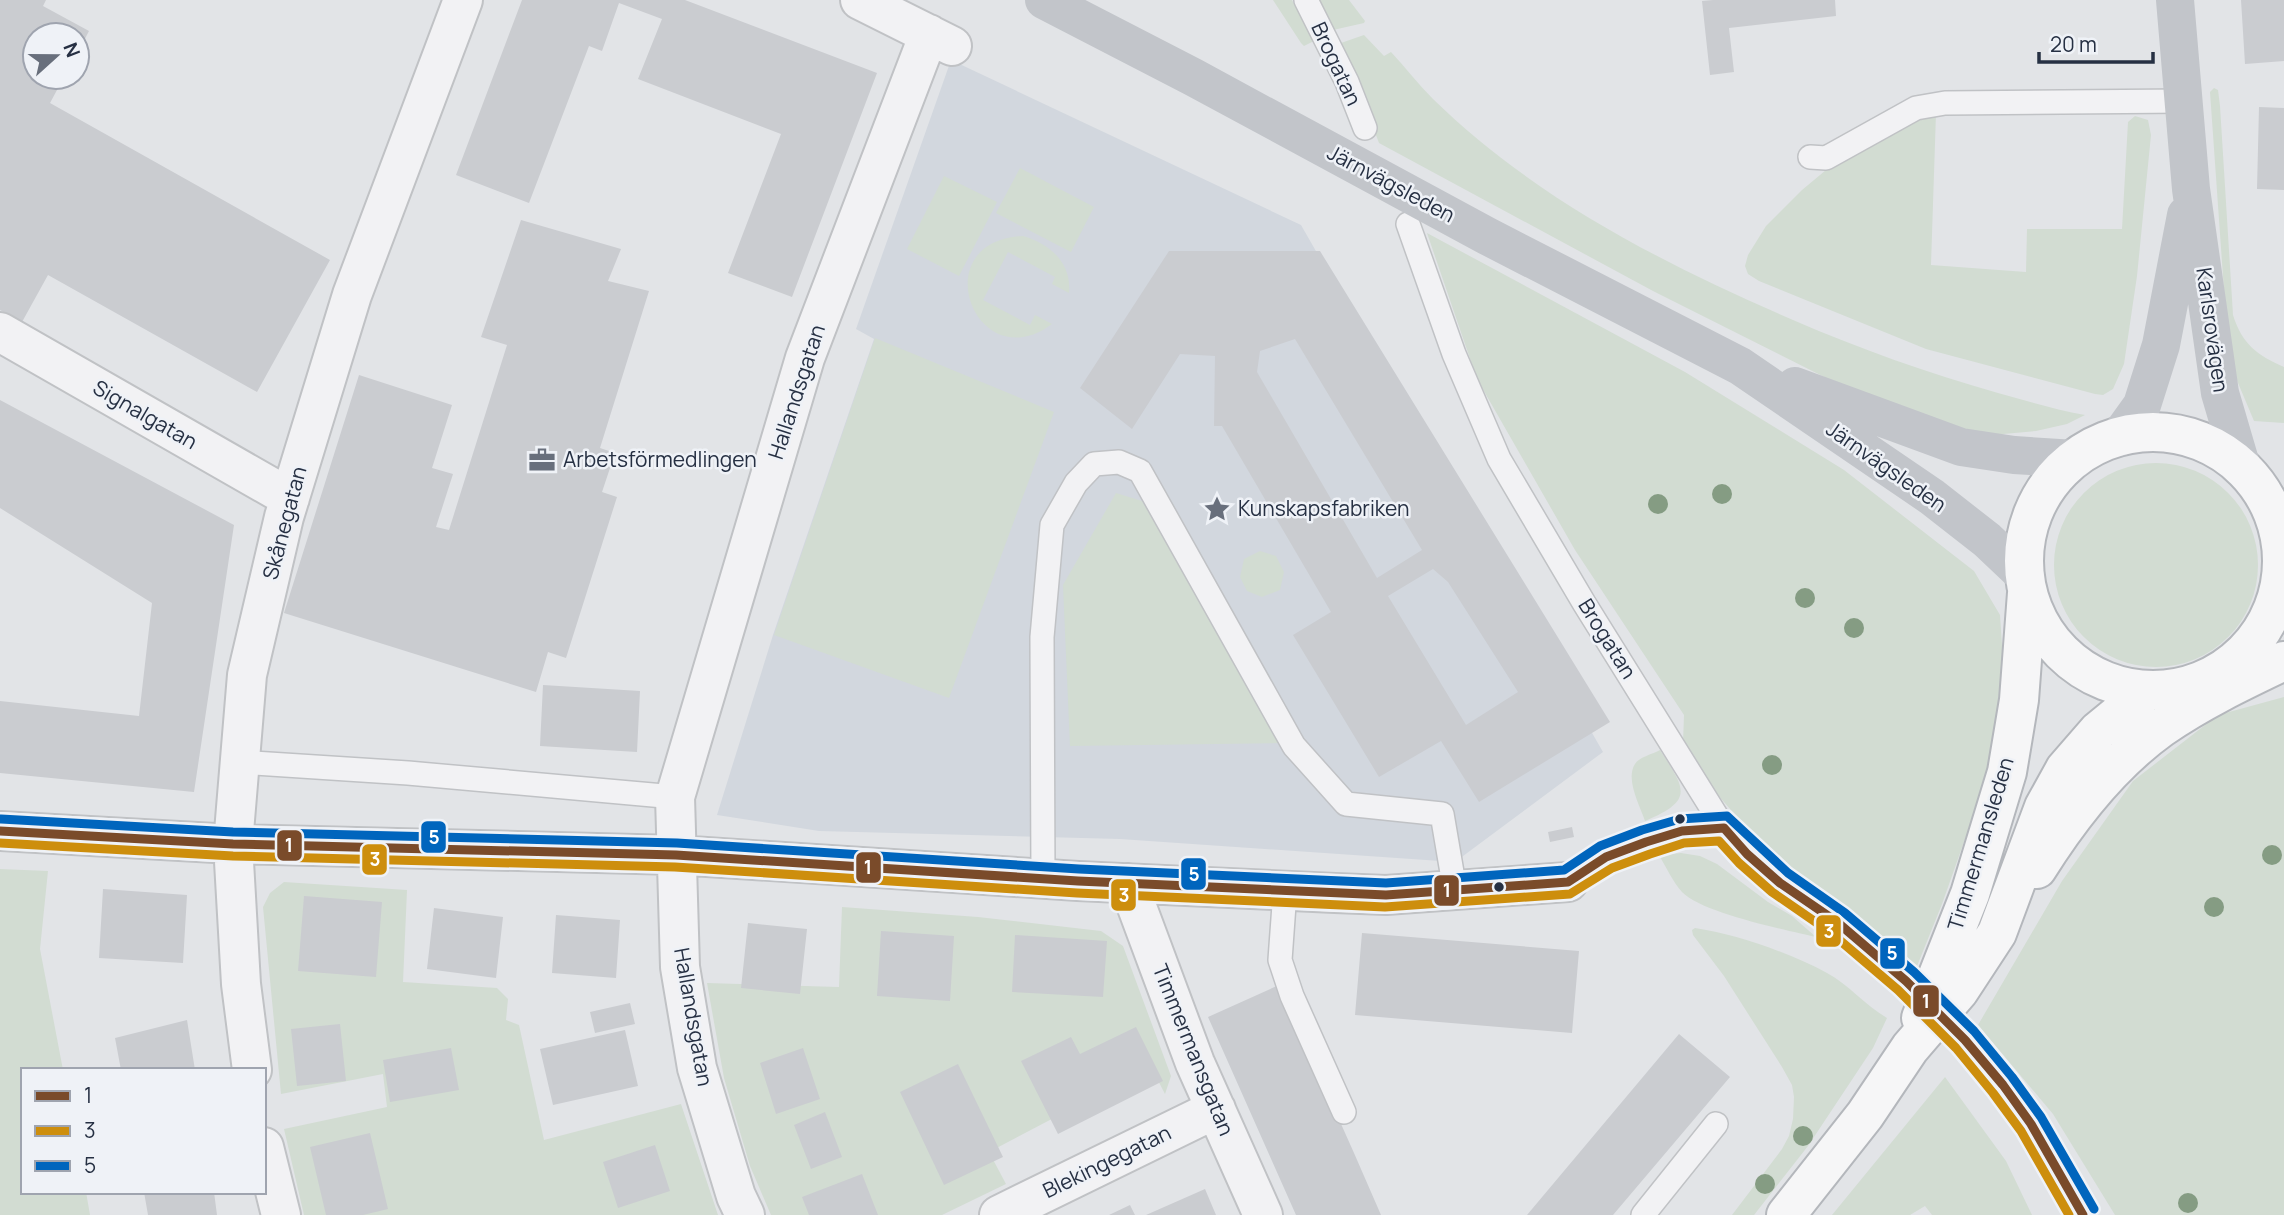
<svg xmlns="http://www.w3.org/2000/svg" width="2284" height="1215" viewBox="0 0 2284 1215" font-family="Manrope,sans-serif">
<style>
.built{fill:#d2d7de}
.green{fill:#d2dcd2}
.building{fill:#caccd0;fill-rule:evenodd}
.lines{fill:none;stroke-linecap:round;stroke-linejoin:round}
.lane-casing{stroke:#c0c2c5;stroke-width:26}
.street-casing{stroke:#c0c2c5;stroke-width:42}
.highway-casing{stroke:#b4b7bc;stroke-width:42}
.lane{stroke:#f2f2f4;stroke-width:23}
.street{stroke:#f2f2f4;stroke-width:38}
.secondary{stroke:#c2c5ca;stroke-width:38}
.highway{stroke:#f6f6f7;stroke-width:38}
.bus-1-casing{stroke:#eff2f7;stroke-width:14}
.bus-2-casing{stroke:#eff2f7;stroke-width:14}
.bus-3-casing{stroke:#eff2f7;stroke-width:14}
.bus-1{stroke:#7a4b2a;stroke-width:9}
.bus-2{stroke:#cd8e0d;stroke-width:9}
.bus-3{stroke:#0065bd;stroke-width:9}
.tree{fill:#859c83}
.bus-dot{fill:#263043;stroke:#eff2f7;stroke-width:2.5}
.labels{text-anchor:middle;stroke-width:5;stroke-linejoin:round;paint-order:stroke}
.street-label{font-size:21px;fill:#263043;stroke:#eff2f7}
.poi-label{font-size:21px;fill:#263043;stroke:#eff2f7;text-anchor:start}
.line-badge{stroke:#eff2f7;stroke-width:2.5}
.badge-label{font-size:19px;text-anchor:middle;font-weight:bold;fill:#fff}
</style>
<rect width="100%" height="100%" fill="#e2e4e7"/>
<path class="built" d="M951 60 1301 225 1603 752 1455 862 1120 839 819 831 717 815 773 635 874 339 856 329Z"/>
<path class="green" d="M1273 0H1292L1314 41 1304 46 1301 43Z
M1317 0H1349L1365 21 1364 23 1333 30Z
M1364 35 1384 56 1391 52C1405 67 1418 84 1433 99 1537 200 1662 263 1793 320 1860 349 1928 373 1998 393 2027 401 2056 410 2085 415L2067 424 2036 431 1981 436 1872 401 1653 291 1379 143 1341 43Z
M2214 88 2218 90 2220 106 2233 315C2242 344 2257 355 2284 367V423L2254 421 2233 371 2227 333 2210 92Z
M1936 113 1931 265 2026 272 2027 229H2122L2128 122 2135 116 2148 120 2151 135 2137 276 2124 364 2113 389 2103 395 2095 394 1926 349 1759 281 1748 274 1745 266 1748 255 1766 226 1802 190 1826 170 1907 121Z
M1020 168 1094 207 1071 252 996 213Z
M944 176 997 202 959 276 907 249Z
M1427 233 1685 372 1844 470 1974 571 2000 615 2005 690 1982 791 1942 904 1911 981 1882 954 1884 946 1850 916 1846 922 1762 845 1716 793 1683 743 1684 715 1575 550 1477 379Z
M1023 236C1050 244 1072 263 1069 293L1052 284 1055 277 1008 252 983 300 1030 325 1035 315 1052 324C976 381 922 241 1023 236Z
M875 338 1054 412 949 698 774 635Z
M2054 565a102 102 0 1 1 204 0a102 102 0 1 1-204 0Z
M1116 493 1142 501 1283 743 1070 746 1063 585Z
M1260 551 1276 556 1284 572 1280 590 1262 597 1247 591 1240 577 1244 559Z
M2284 697V1215H2115L2053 1114 1978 1025 2062 881 2133 781 2218 715Z
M1660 750C1685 789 1695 800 1645 821 1640 806 1625 779 1635 764 1639 757 1653 754 1660 750Z
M1681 853 1700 856 1717 864 1768 902 1792 916 1816 937C1786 930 1702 913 1682 892 1673 882 1666 867 1659 855Z
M0 869 48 871 40 949 63 1070H23V1192H86L90 1215H0Z
M284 882 407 890 403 982 497 988 508 999 506 1020 519 1025 544 1140 681 1104 718 1215H304L284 1129 387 1107 383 1074 281 1094 263 907 270 893Z
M842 907 978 917 1101 931 1123 946 1171 1076 1165 1094 1151 1067 989 1152 1006 1184 942 1215H771L750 1166 724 1078 707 983 839 987Z
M1695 928C1736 934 1790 953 1827 973 1849 985 1865 1005 1887 1018L1873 1048 1808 1146 1754 1215H1732L1782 1149 1789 1136 1793 1119 1794 1097 1792 1085 1782 1067 1724 976 1693 935 1692 930Z
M1945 1077 2006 1161 2032 1215H1932L1925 1206 1910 1215H1832Z"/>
<path class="building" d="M0 0H46L43 6 89 31 77 54V35H35V77H64L50 103 330 260 257 392 48 275 22 322 0 310Z
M522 0H685L877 73 792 297 728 273 781 134 638 79 662 19 619 3 602 51 589 46 529 203 456 175Z
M1713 0H1835L1836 16 1729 28 1734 72 1710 75 1702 1Z
M2241 0H2284V61L2245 64Z
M2259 107 2284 108V190L2257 189Z
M521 220 621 249 608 281 649 291 600 448 615 453 602 492 617 497 566 658 548 652 536 692 284 613 359 375 452 405 432 468 453 474 436 527 449 530 507 345 481 337Z
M1169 251H1320L1610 722 1479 802 1441 741 1379 777 1293 635 1331 612 1222 426H1214L1215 356 1180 354 1132 429 1080 388ZM1295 339 1422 550 1377 578 1257 372 1260 351ZM1433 569 1448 582 1518 692 1466 725 1388 596Z
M0 400 234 525 194 792 0 773V701L139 716 152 603 0 508Z
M543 685 640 691 637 752 540 746Z
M1572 827 1574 837 1550 842 1548 832Z
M103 889 187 895 183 963 99 958Z
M304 896 382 902 376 977 298 971Z
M434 908 503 917 496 978 427 969Z
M556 915 620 920 616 978 552 973Z
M748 923 807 929 800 994 741 988Z
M881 931 954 936 950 1001 877 996Z
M1362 933 1579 951 1572 1033 1355 1015Z
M1015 935 1107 941 1103 997 1012 992Z
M1279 985 1354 1153 1381 1215H1296L1208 1017Z
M630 1003 635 1024 595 1033 590 1012Z
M187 1020 195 1070H121L115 1038Z
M340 1024 346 1081 297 1086 291 1029Z
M1136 1027 1163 1081 1058 1134 1021 1061 1071 1037 1080 1054Z
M625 1030 638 1086 553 1105 540 1049Z
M1679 1034 1730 1077 1613 1215H1527Z
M451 1048 459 1090 390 1102 383 1060Z
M803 1048 820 1099 776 1114 760 1063Z
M958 1064 1003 1157 944 1185 900 1092Z
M825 1112 842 1157 811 1169 794 1125Z
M370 1133 388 1209 363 1215H326L310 1147Z
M655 1145 670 1191 618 1208 603 1162Z
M862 1174 878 1215H809L802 1197Z
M1205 1189 1216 1215H1146Z
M144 1192H214L217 1215H148Z
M1130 1205 1135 1215H1109Z"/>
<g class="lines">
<g class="lane-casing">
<path id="lane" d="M1306 0 1347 82 1365 128
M1810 157 1826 158 1916 108 1945 103 2185 101
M1408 224 1454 354 1499 459 1584 603 1724 828 1747 854 1780 883 1837 922 1906 981
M240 762 408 773 675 797
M1043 878 1042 637 1052 525 1076 483 1094 464 1119 462 1140 471 1294 746 1346 804 1442 814 1455 890
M1568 882 1606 857 1646 842 1682 831 1724 828
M1285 891 1280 960 1292 996 1344 1112
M1965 1040 2003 1085 2031 1124 2083 1215
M1643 1215 1716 1124"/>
</g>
<g class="street-casing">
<path id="street" d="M860 0 952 46
M0 332 290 498
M0 831 233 844 676 855 1078 881 1335 893 1386 895 1568 882
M1128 883 1195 1063 1263 1215
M252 1070 241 984 233 844 247 675 284 517 352 295 463 0
M264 1147 281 1215
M745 1215 736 1196 697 1068 680 967 675 797 805 358 929 34
M999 1215 1216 1109"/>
</g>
<g class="highway-casing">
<path id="highway" d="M2024 561a129 129 0 1 1 258 0a129 129 0 1 1-258 0Z
M2037 869C2069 818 2111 764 2161 728 2200 701 2242 681 2284 661
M1921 1018 1970 894 2007 772 2019 700 2027 593
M1786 1215 1865 1115 1910 1048 1959 991 1997 933 2044 807 2065 769 2098 731 2148 690"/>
</g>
<use href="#lane" class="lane"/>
<use href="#street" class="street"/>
<path class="secondary" d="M1044 0 1193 77 1487 236 1740 366 1932 497 1987 540 2025 576
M2175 0 2191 189 2220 393 2242 468
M1795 386 1961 447 2014 455 2075 459
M2119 437 2142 405 2161 345 2186 215"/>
<use href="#highway" class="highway"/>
<g class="bus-1-casing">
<path id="bus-1" d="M1724 828 1747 854 1780 883 1837 922 1906 981 1965 1040 2003 1085 2031 1124 2083 1215
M0 831 233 844 676 855 1078 881 1386 895 1568 882 1606 857 1646 842 1682 831 1724 828"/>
</g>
<g class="bus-2-casing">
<path id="bus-2" d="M0 843 233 856 675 867 1077 893 1385 907 1570 894 1612 868 1650 854 1684 843 1719 841 1739 863 1772 892 1830 932 1898 990 1956 1048 1993 1093 2021 1131 2069 1215"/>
</g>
<g class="bus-3-casing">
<path id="bus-3" d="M1 819 233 832 677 843 1079 869 1386 883 1564 870 1600 846 1642 830 1680 819 1727 816 1788 873 1845 913 1914 972 1974 1031 2012 1077 2041 1117 2094 1209"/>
</g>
<use href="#bus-1" class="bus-1"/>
<use href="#bus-2" class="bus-2"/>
<use href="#bus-3" class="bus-3"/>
</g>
<g class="tree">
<circle cx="1722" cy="494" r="10"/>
<circle cx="1658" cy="504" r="10"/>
<circle cx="1805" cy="598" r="10"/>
<circle cx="1854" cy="628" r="10"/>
<circle cx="1772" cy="765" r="10"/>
<circle cx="2272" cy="855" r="10"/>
<circle cx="2214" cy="907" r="10"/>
<circle cx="1803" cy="1136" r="10"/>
<circle cx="1765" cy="1184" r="10"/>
<circle cx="2188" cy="1203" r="10"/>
</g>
<defs>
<g id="office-bare" transform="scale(2.1)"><path d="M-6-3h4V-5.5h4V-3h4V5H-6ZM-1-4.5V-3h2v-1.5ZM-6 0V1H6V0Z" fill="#686f7c" stroke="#eff2f7" stroke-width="2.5" paint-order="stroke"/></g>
<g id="sight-bare" transform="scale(2.1)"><path d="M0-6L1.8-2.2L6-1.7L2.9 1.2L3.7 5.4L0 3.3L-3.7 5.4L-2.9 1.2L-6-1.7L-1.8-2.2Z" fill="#686f7c" stroke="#eff2f7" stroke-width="2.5" paint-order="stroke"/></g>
</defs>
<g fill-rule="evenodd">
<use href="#office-bare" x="542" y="460"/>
<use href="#sight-bare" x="1217" y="509"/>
</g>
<g class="bus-dot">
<circle cx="1680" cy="819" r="6"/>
<circle cx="1499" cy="887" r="6"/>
</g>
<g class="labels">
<g class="street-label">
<text transform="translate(1336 64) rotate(65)" y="7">Brogatan</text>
<text transform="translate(1391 184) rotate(28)" y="7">Järnvägsleden</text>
<text transform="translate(2212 330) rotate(82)" y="7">Karlsrovägen</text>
<text transform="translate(797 392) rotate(-72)" y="7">Hallandsgatan</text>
<text transform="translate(145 415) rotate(30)" y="7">Signalgatan</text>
<text transform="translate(1886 467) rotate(35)" y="7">Järnvägsleden</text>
<text transform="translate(285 523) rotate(-75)" y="7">Skånegatan</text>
<text transform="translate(1607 639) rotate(58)" y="7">Brogatan</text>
<text transform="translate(1981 844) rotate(-73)" y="7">Timmermansleden</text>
<text transform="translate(693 1017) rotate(80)" y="7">Hallandsgatan</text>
<text transform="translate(1193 1050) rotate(68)" y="7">Timmermansgatan</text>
<text transform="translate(1107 1162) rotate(-26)" y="7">Blekingegatan</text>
</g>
<g class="poi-label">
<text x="563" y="467">Arbetsförmedlingen</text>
<text x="1238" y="516">Kunskapsfabriken</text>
</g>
</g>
<g class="line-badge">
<rect x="420" y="820" width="27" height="34" rx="7" fill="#0065bd"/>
<rect x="276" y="829" width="27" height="33" rx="7" fill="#7a4b2a"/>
<rect x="361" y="843" width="27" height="33" rx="7" fill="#cd8e0d"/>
<rect x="855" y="851" width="27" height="33" rx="7" fill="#7a4b2a"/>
<rect x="1180" y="857" width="27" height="34" rx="7" fill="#0065bd"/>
<rect x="1433" y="874" width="27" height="33" rx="7" fill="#7a4b2a"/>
<rect x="1110" y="878" width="27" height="34" rx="7" fill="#cd8e0d"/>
<rect x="1815" y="914" width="27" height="34" rx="7" fill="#cd8e0d"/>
<rect x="1879" y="937" width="27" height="33" rx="7" fill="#0065bd"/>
<rect x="1912" y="984" width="28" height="34" rx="7" fill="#7a4b2a"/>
</g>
<g class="badge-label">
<text x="434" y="844">5</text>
<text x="289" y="852">1</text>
<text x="375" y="866">3</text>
<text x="868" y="874">1</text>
<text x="1194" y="881">5</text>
<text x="1447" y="897">1</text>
<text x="1124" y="902">3</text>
<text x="1829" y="938">3</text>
<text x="1892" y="960">5</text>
<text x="1926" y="1008">1</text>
</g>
<rect x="21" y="1068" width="245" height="126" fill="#eff2f7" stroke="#9fa4af" stroke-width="2"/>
<rect x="35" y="1091" width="35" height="10" fill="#7a4b2a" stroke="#9fa4af" stroke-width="2"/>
<text x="84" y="1103" font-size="21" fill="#263043">1</text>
<rect x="35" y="1126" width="35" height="10" fill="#cd8e0d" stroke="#9fa4af" stroke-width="2"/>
<text x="84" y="1138" font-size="21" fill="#263043">3</text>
<rect x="35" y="1161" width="35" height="10" fill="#0065bd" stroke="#9fa4af" stroke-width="2"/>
<text x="84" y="1173" font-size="21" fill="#263043">5</text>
<g transform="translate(56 56) rotate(69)"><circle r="33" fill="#eff2f7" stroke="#9fa4af" stroke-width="2"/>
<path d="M0-5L12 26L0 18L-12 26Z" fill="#686f7c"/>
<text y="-10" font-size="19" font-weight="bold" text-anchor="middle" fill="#263043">N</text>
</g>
<path d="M2039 52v10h114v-10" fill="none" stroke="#263043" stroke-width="3.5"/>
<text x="2050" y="52" font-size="21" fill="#263043" stroke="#eff2f7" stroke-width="5" paint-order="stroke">20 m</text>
</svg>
